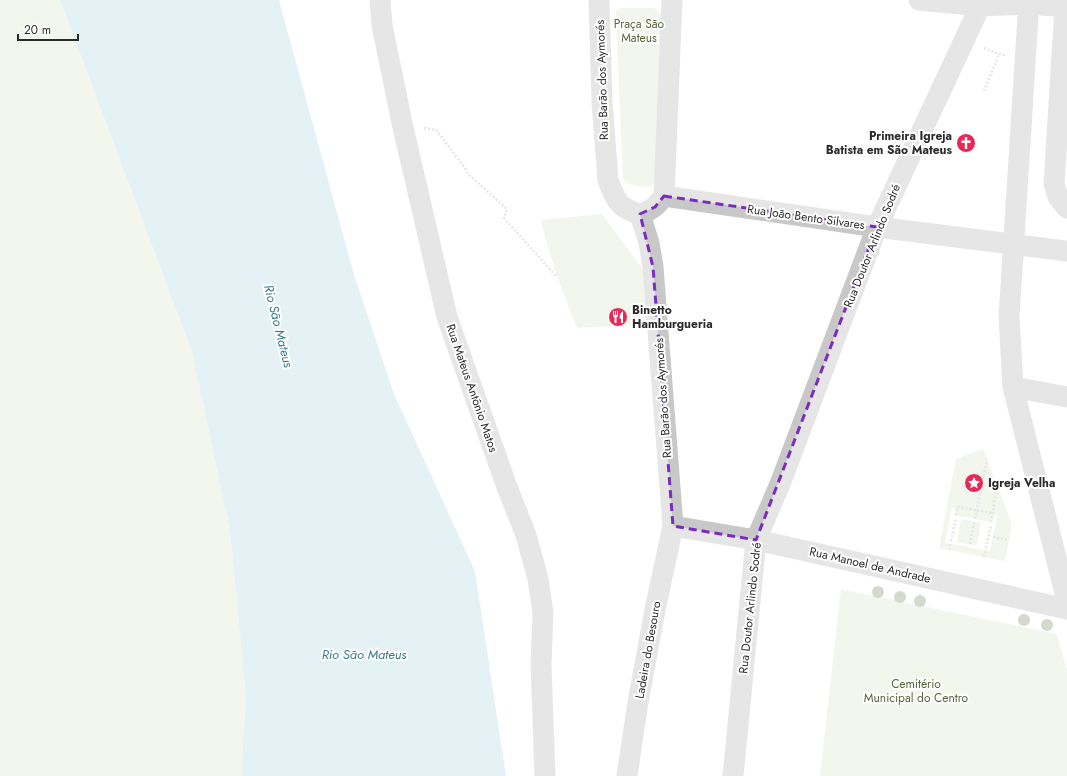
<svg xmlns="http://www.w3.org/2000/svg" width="1067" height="776" viewBox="0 0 1067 776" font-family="Jost,sans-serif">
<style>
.green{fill:#e4ead8;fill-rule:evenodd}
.water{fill:#c3e2ea}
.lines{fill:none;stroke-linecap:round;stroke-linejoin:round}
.path{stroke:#c8c8c8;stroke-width:2.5;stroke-dasharray:2 2;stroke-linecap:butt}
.minor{stroke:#c8c8c8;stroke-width:21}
.tree{fill:#a2ab92}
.marked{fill:none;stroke:#7b2cbf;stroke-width:3;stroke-dasharray:8 5;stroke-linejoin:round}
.labels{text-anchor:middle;stroke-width:4;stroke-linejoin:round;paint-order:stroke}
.park-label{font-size:12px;fill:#566739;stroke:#fff}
.street-label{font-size:12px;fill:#2b2b2b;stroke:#fff}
.poi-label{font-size:12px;font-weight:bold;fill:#2b2b2b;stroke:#fff;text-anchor:start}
.water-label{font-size:13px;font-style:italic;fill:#3a7a8d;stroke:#fff}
</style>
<rect width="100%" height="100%" fill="#fff"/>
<path class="green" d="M0 0H60L192 352 230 530 246 699 241 776H0Z
M621 8H654L658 10 661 15 657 179 652 186C642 186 629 188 623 179L616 19V11Z
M602 214 644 271 648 324 577 328C563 293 549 257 541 220Z
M983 449 1012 524 1005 561 939 548 956 459ZM952 507 955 508 954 515 991 522H993L994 515 997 516 990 551 945 543Z
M961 519 981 523 977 546 957 542Z
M841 589 1057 634 1067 670V776H820Z"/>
<path class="water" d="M60 0H279L354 275 394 394 475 571 506 776H241L246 699 230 530 192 352Z"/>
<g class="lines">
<path class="path" d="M984 48 999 54 1005 55
M984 91 999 54
M424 128 436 130 465 168 468 174 507 209 504 218 557 277
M962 486 980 490
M956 515 958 507 993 513
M975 519 987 459
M991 522 997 487
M993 537 1009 540
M951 541 956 518
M970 544 974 522
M986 548 991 525
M949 550 950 544
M984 557 986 550"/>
<path class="minor" d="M380 0 382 25 402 123 447 317 507 487 526 535 538 579 543 613 541 664 545 776
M599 0 602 102 608 180C615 199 619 209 640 214
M919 0 981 6 1029 4 1067 7
M1029 0 1009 317 1013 387 1067 601
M1065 7 1054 184 1058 197 1067 208
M664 196 877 227 1067 251
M640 214C652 211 657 205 664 196L672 0
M1013 387 1067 397
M673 526 756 540 1067 609
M627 776 638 702 656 605 673 526 653 267 649 243 640 214
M733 776 756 540 780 484 877 227 983 0"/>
</g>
<g class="tree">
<circle cx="878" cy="592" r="6"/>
<circle cx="900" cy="597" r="6"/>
<circle cx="920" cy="601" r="6"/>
<circle cx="1024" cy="620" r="6"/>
<circle cx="1047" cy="625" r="6"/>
</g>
<path d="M0 0H1067V776H0ZM664 196 877 227 756 540 673 526 653 267 640 214 655 207Z" fill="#fff" fill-opacity=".55" fill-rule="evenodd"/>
<path class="marked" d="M664 196 877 227 756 540 673 526 653 267 640 214 655 207Z"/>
<defs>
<g id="church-disc" transform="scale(1)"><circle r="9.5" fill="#e62956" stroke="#fff"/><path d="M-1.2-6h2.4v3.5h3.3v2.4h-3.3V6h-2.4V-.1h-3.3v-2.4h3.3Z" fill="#fff"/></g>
<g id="restaurant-disc" transform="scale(1)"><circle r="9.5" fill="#e62956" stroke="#fff"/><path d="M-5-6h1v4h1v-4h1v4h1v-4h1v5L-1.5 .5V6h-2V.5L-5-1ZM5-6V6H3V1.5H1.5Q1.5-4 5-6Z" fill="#fff"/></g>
<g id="sight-disc" transform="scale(1)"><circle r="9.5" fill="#e62956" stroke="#fff"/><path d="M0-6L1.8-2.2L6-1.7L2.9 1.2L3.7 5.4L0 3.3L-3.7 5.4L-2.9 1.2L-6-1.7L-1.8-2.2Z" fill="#fff"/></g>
</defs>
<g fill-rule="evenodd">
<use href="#church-disc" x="966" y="143"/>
<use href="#restaurant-disc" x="618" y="317"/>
<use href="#sight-disc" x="974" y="483"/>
</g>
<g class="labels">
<g class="park-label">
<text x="639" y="28">Praça São<tspan x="639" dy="14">Mateus</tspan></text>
<text x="916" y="688">Cemitério<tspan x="916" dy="14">Municipal do Centro</tspan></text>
</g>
<g class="street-label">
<text transform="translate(602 80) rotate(-92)" y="4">Rua Barão dos Aymorés</text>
<text transform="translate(806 217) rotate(8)" y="4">Rua João Bento Silvares</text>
<text transform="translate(872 246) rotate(-68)" y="4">Rua Doutor Arlindo Sodré</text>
<text transform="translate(472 388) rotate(71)" y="4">Rua Mateus Antônio Matos</text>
<text transform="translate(663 398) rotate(-94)" y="4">Rua Barão dos Aymorés</text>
<text transform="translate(870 565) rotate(13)" y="4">Rua Manoel de Andrade</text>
<text transform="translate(750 608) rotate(-84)" y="4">Rua Doutor Arlindo Sodré</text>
<text transform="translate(648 650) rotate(-80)" y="4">Ladeira do Besouro</text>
</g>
<g class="poi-label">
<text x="952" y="140" text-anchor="end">Primeira Igreja<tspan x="952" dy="14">Batista em São Mateus</tspan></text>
<text x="632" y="314">Binetto<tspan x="632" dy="14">Hamburgueria</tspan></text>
<text x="988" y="487">Igreja Velha</text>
</g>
<g class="water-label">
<text transform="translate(279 326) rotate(76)" y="5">Rio São Mateus</text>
<text x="364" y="659">Rio São Mateus</text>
</g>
</g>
<path d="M18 34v6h60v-6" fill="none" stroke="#2b2b2b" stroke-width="2"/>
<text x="24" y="34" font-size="12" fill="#2b2b2b" stroke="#ffffff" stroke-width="3" paint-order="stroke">20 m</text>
</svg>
